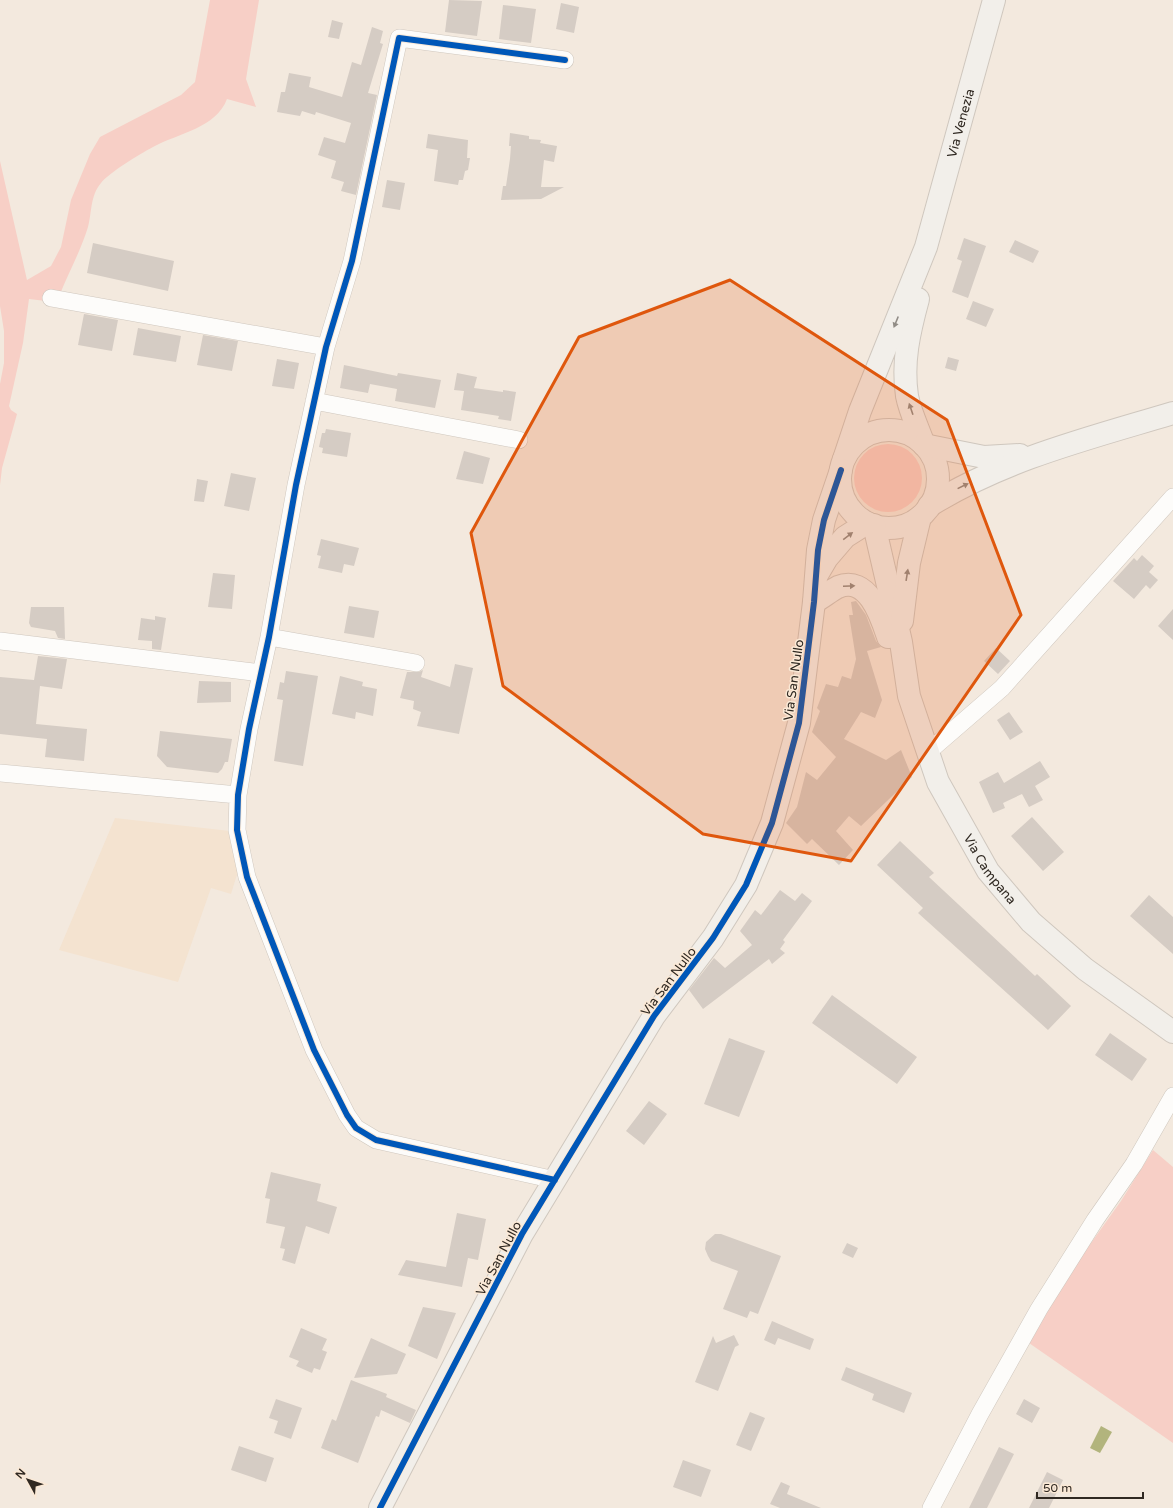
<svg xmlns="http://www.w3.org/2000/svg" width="1173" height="1508" viewBox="0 0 1173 1508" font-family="'Varela Round',sans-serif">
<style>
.built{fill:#f4e3d0}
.green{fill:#f7cfc6}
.water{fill:#b2b47d}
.building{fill:#d5ccc4}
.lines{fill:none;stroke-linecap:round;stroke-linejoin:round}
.street-casing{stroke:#cfc7be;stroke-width:18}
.secondary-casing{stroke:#cfc7be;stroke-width:24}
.street{stroke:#fdfcfa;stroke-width:17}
.secondary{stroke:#f2efea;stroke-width:22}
.cycleway-casing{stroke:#fbe9d6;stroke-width:8}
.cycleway{stroke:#0057b8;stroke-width:6}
.oneway{fill:#918c86}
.marked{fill:#df570d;fill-opacity:0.2;stroke:#df570d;stroke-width:3;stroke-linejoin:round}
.labels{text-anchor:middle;stroke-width:3;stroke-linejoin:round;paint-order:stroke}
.street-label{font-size:13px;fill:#302922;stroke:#fbe9d6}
</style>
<rect width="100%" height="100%" fill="#f3e9de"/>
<path class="built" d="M115 818 230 831 239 868 231 894 211 888 178 982 59 950Z"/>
<path class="green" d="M210 0H259L246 79 256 107 227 99C216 128 179 133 153 147 140 154 110 172 101 183 90 196 92 212 88 227 81 250 69 272 60 294L46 301 29 299 23 343 9 406 11 410 17 414 2 468 0 485V384L4 363V331L0 306V161L27 280 51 266 61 247 71 200 90 154 100 137 181 95 195 82Z
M854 478a34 34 0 1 1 68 0a34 34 0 1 1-68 0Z
M1153 1150 1173 1167V1443L1029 1343V1339L1086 1250 1121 1201Z"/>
<path class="water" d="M1101 1426 1112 1432 1100 1453 1090 1448Z"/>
<path class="building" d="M449 0 482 1 477 36 445 32Z
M561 3 579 7 574 33 556 29Z
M503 5 536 9 531 43 499 39Z
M332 20 343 23 339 39 328 37Z
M372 27 383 31 380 43 383 44 368 93 377 95 356 195 341 191 344 182 331 178 336 161 318 155 324 137 345 143 351 123 316 112 315 115 302 111 300 116 277 112 281 92H285L289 73 311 77 309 87 342 97 352 62 361 65Z
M510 133 529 136V139L541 140 540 143 557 146 554 162 544 160 541 187H564L541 199 501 200 503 186H506L510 159 511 146H509Z
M428 134 468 140 467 158H470L468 170 465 171 463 180H459L458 185 434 181 438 150 426 148Z
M387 180 405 183 400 210 382 207Z
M964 238 986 246 968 298 952 292 962 261 957 259Z
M1015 240 1039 251 1033 263 1009 252Z
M93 243 174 261 168 291 87 273Z
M973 301 994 309 986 327 966 319Z
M84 314 118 320 112 351 78 345Z
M138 328 181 336 176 362 133 355Z
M203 335 238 341 232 371 197 365Z
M948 357 959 360 956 371 945 368Z
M277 359 299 363 294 389 272 386Z
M344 365 397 376 398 373 441 380 435 408 395 401 397 389 370 384 368 393 340 388Z
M457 373 477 377 474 388 503 392V390L516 392 511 421 498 419 499 416 461 410 464 391 454 390Z
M326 429 351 433 347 457 322 453 323 448 319 447 322 433H325Z
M464 451 490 458 483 484 456 479Z
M231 473 256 478 249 511 224 506Z
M197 479 208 481 204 502 194 501Z
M321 539 359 548 354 566 344 564 342 573 318 568 321 556 317 555Z
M1142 555 1154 566 1149 572 1158 580 1150 589 1146 585 1134 599 1113 581 1134 558 1137 561Z
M213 573 235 575 232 609 208 607Z
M856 601 866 615 876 641 881 647 867 651 882 700 875 718 861 712 844 739 886 760 901 750 912 777 861 826 849 816 836 831 853 850 839 865 812 839 807 844 786 823 797 807 806 772 817 780 836 757 812 732 820 711 817 708 826 684 838 687 842 676 851 679 856 659 849 615H853L851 602Z
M349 606 379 611 374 638 344 633Z
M31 607H64L65 639 58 638 55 631 31 627 29 623Z
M1173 609V640L1158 626Z
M155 616 166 618 161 650 152 649V641L138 640 141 618 155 620Z
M996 648 1010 661 998 674 984 661Z
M38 656 67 659 62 689 40 686 36 724 87 729 84 761 45 757 47 739 0 734V677L34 680Z
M455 664 473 668 459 734 417 726 421 712 413 709 414 701 400 698 407 672H419L423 670 421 677 450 687Z
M286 671 318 676 303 766 274 761 283 700 277 699 280 682 284 683Z
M340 676 363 682 362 686 377 689 373 716 356 712 355 719 332 714Z
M199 681 231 682V702L197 703Z
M1009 712 1023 732 1010 740 997 720Z
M160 731 232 739 228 762H225L222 769 218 773 167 767 157 756Z
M1040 761 1050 777 1035 786 1043 800 1029 807 1022 794 1003 803 1005 808 993 813 979 782 998 772 1004 783Z
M1032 817 1064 852 1043 871 1011 836Z
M900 841 934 873 929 877 1035 976 1037 974 1071 1006 1048 1030 918 913 923 908 877 865Z
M780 890 795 901 802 893 812 901 783 940 785 942 780 949 785 953 772 964 769 959 703 1009 689 990 714 958 725 968 752 945 740 931 755 910 761 915Z
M1149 895 1173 917V954L1130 916Z
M832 995 917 1057 897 1084 812 1023Z
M1110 1033 1147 1059 1132 1081 1095 1055Z
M729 1038 765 1051 739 1117 704 1104Z
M649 1101 667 1114 644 1145 626 1131Z
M271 1172 321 1184 317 1201 337 1207 329 1234 306 1226 295 1264 282 1260 285 1249 280 1248 285 1227 266 1223 270 1199 265 1198Z
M457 1213 486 1219 478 1260 468 1258 462 1287 398 1275 406 1260 446 1267Z
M715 1234H721L781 1256 758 1314 750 1311 747 1318 723 1309 738 1271 711 1261 708 1256 705 1249 706 1242Z
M847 1243 858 1248 853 1258 842 1253Z
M423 1307 456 1313 437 1359 408 1346Z
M772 1321 814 1339 810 1350 778 1338 775 1345 764 1340Z
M301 1328 327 1339 322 1350 327 1352 320 1370 314 1368 312 1373 296 1366 299 1361 289 1357Z
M734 1335 739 1345 735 1347 718 1391 695 1382 713 1336 716 1343Z
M371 1338 406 1354 397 1374 354 1378Z
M846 1367 912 1393 904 1413 872 1400 874 1394 841 1380Z
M351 1380 387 1394 386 1397 416 1410 410 1423 381 1410 379 1417 376 1416 358 1463 321 1448 332 1419 336 1421Z
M276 1399 302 1408 291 1439 274 1433 278 1421 269 1418Z
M1024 1399 1040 1408 1032 1423 1016 1414Z
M750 1412 765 1418 751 1451 736 1445Z
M239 1446 274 1458 266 1482 231 1470Z
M999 1447 1014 1454 987 1508H969Z
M683 1460 711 1470 701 1497 673 1487Z
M1047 1472 1063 1480 1049 1508H1029Z
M781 1482 790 1486 787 1494 821 1508H780L770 1504Z"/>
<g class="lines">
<g class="street-casing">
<path id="street" d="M51 298 326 347
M314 401 519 440
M269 637 416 663
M0 641 261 673
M928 752 1002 688 1173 497
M0 773 238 795
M555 1180 376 1140 356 1128 347 1115 314 1050 247 877 237 830 238 795 249 729 269 637 296 485 326 347 352 261 399 38 565 60
M931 1508 980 1414 1039 1309 1095 1220 1134 1164 1173 1096"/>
</g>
<g class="secondary-casing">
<g id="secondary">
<path d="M918 299C909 332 902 362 907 396 910 412 919 430 924 445"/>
<circle cx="889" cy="479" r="49"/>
<path d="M924 445 984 457 1020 455"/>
<path id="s1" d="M844 459 860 411 926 247 994 0"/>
<path d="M929 506C1004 459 1090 438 1173 413"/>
<path id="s2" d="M874 525 901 642 909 696 938 782 988 871 1031 922 1085 969 1173 1032"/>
<path d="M817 575 827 558 845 537 867 523"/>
<path d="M814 602C822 598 830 591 838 587 868 575 881 616 888 637"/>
<path d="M902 621 909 563 920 517"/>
<path d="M380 1508 522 1234 654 1016 713 938 746 885 772 823 799 723 814 602 818 550 824 520 841 470"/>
</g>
</g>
<use href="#street" class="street"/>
<use href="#secondary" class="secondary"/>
<g class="cycleway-casing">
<path id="cycleway" d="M555 1180 376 1140 356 1128 347 1115 314 1050 247 877 237 830 238 795 249 729 269 637 296 485 326 347 352 261 399 38 565 60
M380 1508 522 1234 654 1016 713 938 746 885 772 823 799 723 814 602 818 550 824 520 841 470"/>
</g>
<use href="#cycleway" class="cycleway"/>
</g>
<defs><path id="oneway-solid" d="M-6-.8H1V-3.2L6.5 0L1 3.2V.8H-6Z"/></defs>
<g class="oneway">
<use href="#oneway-solid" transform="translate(896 322) rotate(112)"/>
<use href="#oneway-solid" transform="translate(911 409) rotate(-109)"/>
<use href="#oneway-solid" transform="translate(963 486) rotate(-26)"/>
<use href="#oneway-solid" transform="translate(848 536) rotate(-37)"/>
<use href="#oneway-solid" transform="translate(907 575) rotate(-81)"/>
<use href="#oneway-solid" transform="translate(849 586) rotate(-2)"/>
</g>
<path class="marked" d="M730 280 947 420 1021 615 851 861 703 834 503 686 471 533 579 337Z"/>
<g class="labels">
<g class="street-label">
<text dy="5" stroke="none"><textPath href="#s1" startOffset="356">Via Venezia</textPath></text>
<text transform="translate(793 680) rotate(-82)" y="5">Via San Nullo</text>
<text dy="5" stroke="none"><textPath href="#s2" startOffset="367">Via Campana</textPath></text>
<text transform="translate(668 981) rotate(-53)" y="5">Via San Nullo</text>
<text transform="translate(498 1258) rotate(-62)" y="5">Via San Nullo</text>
</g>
</g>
<g transform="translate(28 1480) rotate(310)" stroke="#fbe9d6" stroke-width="3" paint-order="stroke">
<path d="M0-3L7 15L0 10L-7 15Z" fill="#302922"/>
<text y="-6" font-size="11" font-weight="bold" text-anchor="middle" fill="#302922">N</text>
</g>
<path d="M1037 1492v6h106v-6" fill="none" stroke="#302922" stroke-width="2"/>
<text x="1043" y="1492" font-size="12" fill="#302922" stroke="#fbe9d6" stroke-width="3" paint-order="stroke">50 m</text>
</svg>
